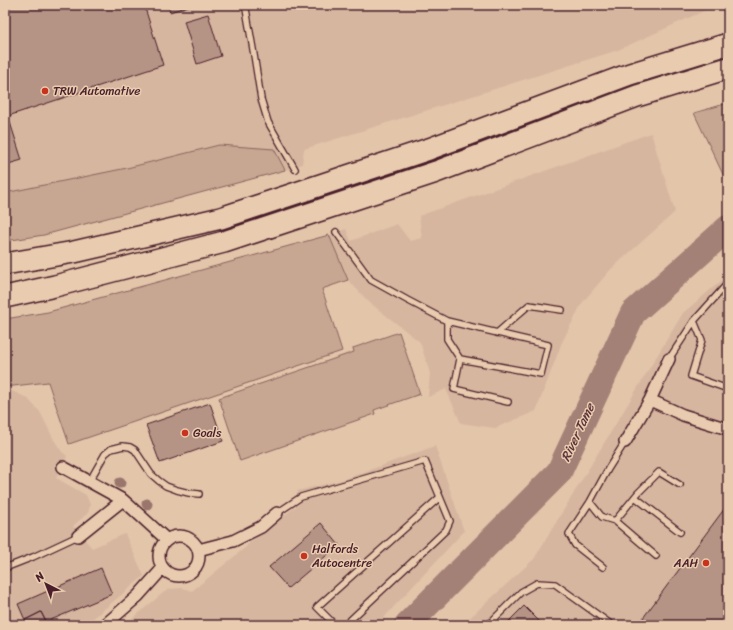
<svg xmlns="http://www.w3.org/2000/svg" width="733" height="630" viewBox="0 0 733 630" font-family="Sriracha,sans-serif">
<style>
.built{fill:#d6b69f}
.green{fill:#c7a792;stroke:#88635e}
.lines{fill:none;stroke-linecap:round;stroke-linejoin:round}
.river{stroke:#a48176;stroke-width:26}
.building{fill:#b69485;stroke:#4a1f2b}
.service-casing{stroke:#4a1f2b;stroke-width:8}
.minor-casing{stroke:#4a1f2b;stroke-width:14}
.motorway-casing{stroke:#4a1f2b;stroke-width:24}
.service{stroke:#e9ccaf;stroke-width:5.5}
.minor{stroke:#e9ccaf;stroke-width:11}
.motorway{stroke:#e9ccaf;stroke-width:21}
.tree{fill:#99756c}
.poi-dot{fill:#c8321e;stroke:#e9ccaf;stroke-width:1.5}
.labels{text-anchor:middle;stroke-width:3;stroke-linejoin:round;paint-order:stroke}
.poi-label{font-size:12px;fill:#4a1f2b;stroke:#e9ccaf;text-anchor:start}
.water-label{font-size:13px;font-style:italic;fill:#5c333a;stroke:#e9ccaf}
</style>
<rect width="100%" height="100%" fill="#e3c5aa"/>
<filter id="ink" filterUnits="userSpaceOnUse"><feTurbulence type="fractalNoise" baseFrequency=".025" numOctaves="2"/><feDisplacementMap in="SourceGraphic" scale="8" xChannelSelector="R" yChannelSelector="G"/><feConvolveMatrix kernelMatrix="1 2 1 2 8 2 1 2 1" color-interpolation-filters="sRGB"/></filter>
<g filter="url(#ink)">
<path class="built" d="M5 5H717L618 50 304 149 302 164 285 170 273 149 219 145 127 168 5 193Z
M651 133 675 212 610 270 582 303 562 342 536 411 495 428 461 423 446 389 428 397 430 373 420 342 369 302 348 280 329 235 346 229 351 241 397 224 410 241 422 238 419 216Z
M728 275V625H462L534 559 683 313Z
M5 390 12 391 27 398 40 412 54 440 62 452 67 456 56 478 86 495 90 505 88 513 73 526 92 548 125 534 144 576 85 625H5Z
M435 446 464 531 377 625H125L163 593 170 589 183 588 192 591 246 547 249 543 304 500 301 497 297 491 342 480Z"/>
<path class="green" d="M728 103V185L694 113Z
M219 145 274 149 285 170 44 235 5 241V193L127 168Z
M329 235 348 280 322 289 342 351 69 444 48 382 5 387V319L48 312Z
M399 332 420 394 374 410 375 414 240 461 219 398 354 352 353 348Z"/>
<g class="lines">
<path class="river" d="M407 625 559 472 633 313 728 228"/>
</g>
<path class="building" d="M5 5H144L163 65 8 116 22 160 5 165Z
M168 5H192L170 12Z
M208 14 221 56 197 64 184 21Z
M210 403 223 441 160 463 146 425Z
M728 504V625H644L640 622Z
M321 523 339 545 288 588 269 567Z
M101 568 112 594 46 622 41 612 25 620 18 604Z
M524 606 543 625H505Z
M41 612 46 622 39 625H27L25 620Z"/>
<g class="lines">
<g class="service-casing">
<path id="service" d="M242 5 246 9 254 55 261 99 268 122 295 169
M336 232 371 280 407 300 447 321 548 345 541 374 460 359 447 339V321
M694 321 702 340 691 376 728 389
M497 333 529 305 562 310
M460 359 454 389 508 402
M669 359 694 321 728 283
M89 482 105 454 111 449 123 446 130 447 135 450 151 474 159 481 166 486 177 490 189 493 199 494
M635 497 680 532
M590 502 602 517 615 521 638 493 659 472 680 485
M277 513 301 497 425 461 450 521 446 530 345 625
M615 521 656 556
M603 567 575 545 569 534 590 502 608 469 625 442
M5 568 33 557 78 536
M335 625 317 607 440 497
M488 625 521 592 537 583 555 584 612 625"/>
</g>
<g class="minor-casing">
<path id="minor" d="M650 400 683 415 728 429
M625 442 650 400 669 359
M63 467 123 500 167 540
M78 536 123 500
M159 556a20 20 0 1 1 40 0a20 20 0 1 1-40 0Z
M198 550 233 541 261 527 277 513
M105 625 138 596 163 568"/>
</g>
<g class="motorway-casing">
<path id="motorway" d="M5 264 74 252 221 218 429 149 630 74 728 44
M5 297 55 286 224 242 436 172 637 96 728 68"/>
</g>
<use href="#service" class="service"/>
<use href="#minor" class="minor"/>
<use href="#motorway" class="motorway"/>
</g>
<g class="tree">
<circle cx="120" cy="483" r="5.5"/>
<circle cx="147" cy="504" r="5.5"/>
</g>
</g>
<g class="poi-dot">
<circle cx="45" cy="91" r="4"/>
<circle cx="185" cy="433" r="4"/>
<circle cx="304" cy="556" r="4"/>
<circle cx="706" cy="563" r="4"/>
</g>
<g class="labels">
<g class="poi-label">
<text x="53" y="95">TRW Automative</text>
<text x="193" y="437">Goals</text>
<text x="312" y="553">Halfords<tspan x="312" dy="14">Autocentre</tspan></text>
<text x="698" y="567" text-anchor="end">AAH</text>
</g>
<g class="water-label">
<text transform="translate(577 432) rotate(-65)" y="5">River Tame</text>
</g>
</g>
<rect width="733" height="630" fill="none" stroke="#e9ccaf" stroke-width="20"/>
<rect x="10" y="10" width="713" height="610" fill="none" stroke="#4a1f2b" stroke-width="1.5" filter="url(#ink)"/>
<g transform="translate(46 584) rotate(318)" stroke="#e9ccaf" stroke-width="3" paint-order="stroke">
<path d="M0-3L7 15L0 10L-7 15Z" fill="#4a1f2b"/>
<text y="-6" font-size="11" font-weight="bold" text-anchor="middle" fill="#4a1f2b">N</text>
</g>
</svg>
